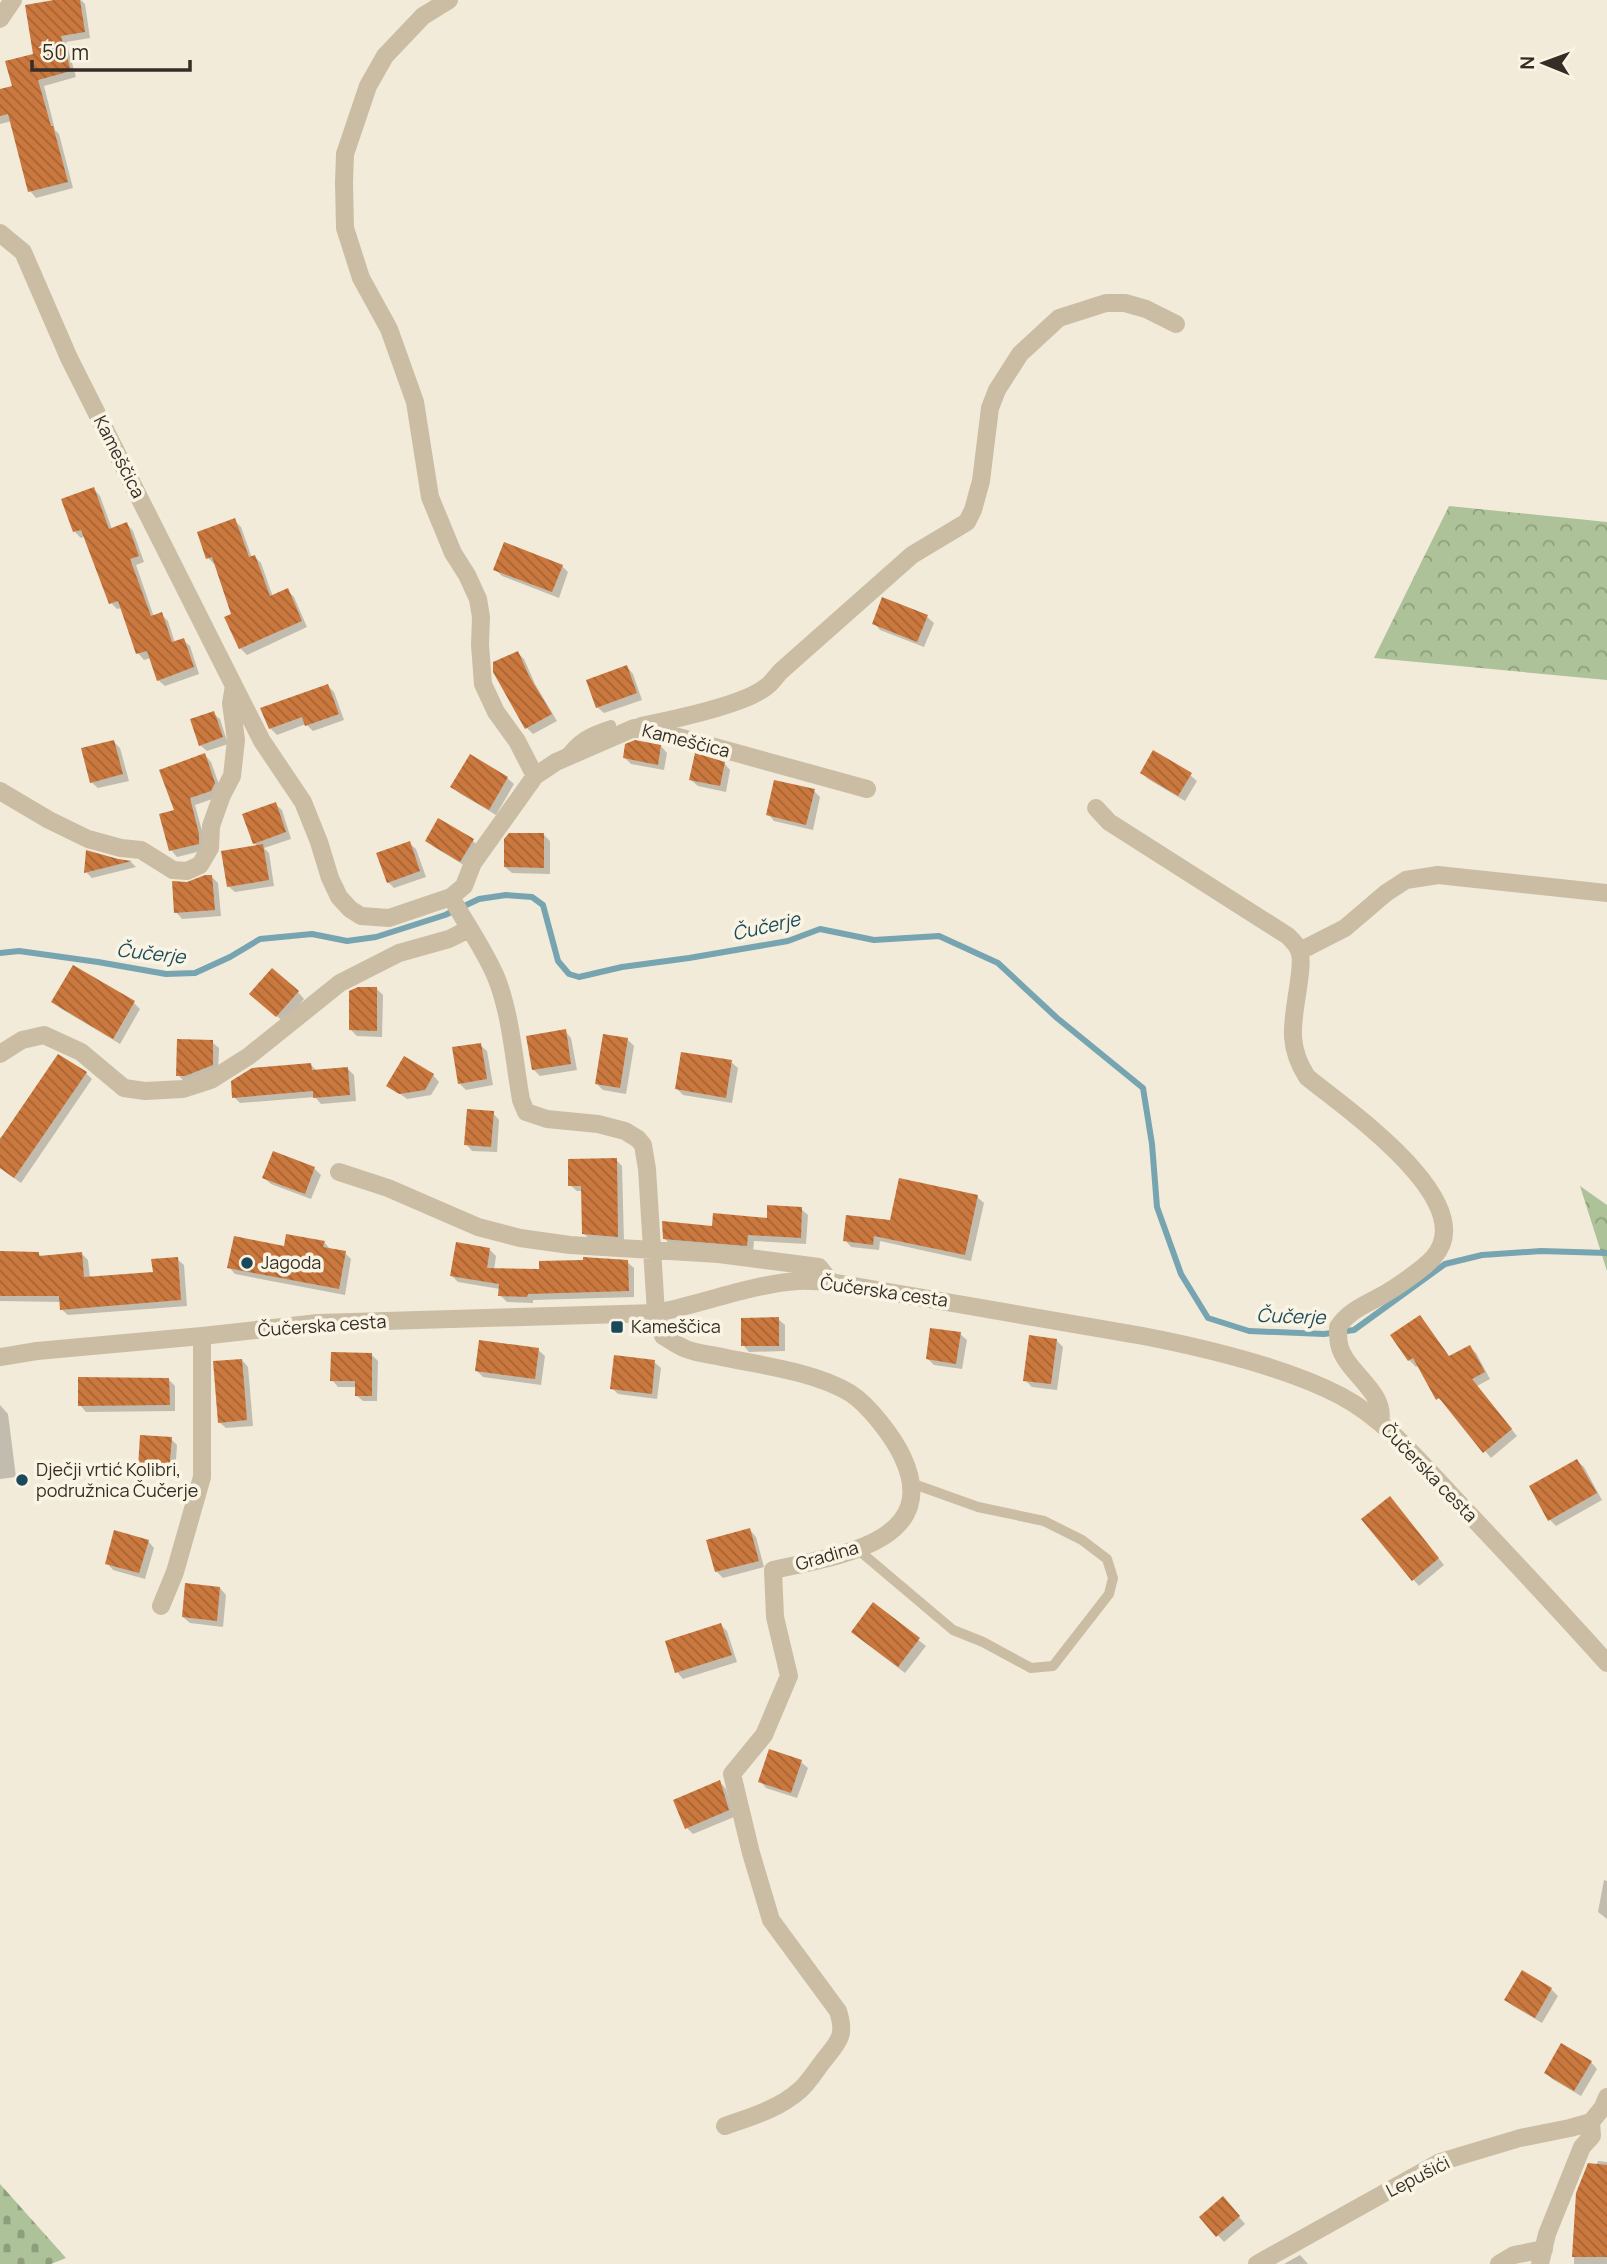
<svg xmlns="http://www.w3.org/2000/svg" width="1607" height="2264" viewBox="0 0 1607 2264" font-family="Manrope,sans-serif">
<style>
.forest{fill:url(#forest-crowns)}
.cemetery{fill:url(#cemetery-stones)}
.shadow{fill:#0003}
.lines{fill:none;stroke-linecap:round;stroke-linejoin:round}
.stream{stroke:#77a4b1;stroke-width:6}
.building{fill:url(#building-back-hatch)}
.service{stroke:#cbbda4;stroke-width:10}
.minor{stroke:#cbbda4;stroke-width:18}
.tertiary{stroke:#cbbda4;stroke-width:18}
.poi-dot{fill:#1a4a59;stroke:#faf4e5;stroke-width:2.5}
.labels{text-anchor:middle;stroke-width:7;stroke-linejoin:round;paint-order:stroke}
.street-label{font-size:18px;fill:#362e26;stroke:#faf4e5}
.poi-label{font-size:18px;fill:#362e26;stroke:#faf4e5;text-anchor:start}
.water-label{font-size:19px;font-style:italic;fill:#1a4a59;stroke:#faf4e5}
</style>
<defs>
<pattern id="forest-crowns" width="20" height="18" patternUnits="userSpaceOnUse" patternTransform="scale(1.75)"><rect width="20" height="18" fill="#adc298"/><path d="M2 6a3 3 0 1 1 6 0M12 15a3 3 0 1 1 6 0" fill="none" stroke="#8e9e7c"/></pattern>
<pattern id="cemetery-stones" width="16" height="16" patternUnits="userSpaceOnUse" patternTransform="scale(1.75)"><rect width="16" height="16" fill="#adc298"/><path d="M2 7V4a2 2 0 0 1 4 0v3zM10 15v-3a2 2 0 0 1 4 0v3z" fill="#8e9e7c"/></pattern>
<pattern id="building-back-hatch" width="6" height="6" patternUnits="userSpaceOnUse" patternTransform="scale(1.75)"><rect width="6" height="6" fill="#cb783e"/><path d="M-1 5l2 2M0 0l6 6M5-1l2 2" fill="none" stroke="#a66334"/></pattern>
</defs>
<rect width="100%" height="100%" fill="#f2ebd9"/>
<path class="forest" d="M1449 506 1607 522V680L1374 658Z
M1580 1186 1607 1205V1271Z"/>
<path class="cemetery" d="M0 2184 66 2258 51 2264H0Z"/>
<path class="shadow" d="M64 0H81L85 4 90 38 66 42 76 77 44 86 55 130 59 134 73 188 36 198 30 191 12 121 0 124V91L14 88 35 55Z
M94 489 100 496 112 529 127 524 133 531 144 562 136 565 154 617 161 614 168 621 175 643 183 640 190 646 199 674 165 686 158 680 151 658 144 660 138 653 122 608 117 609 111 603 85 536 81 538 75 532Z
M234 520 241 527 252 558 255 557 261 563 273 597 287 590 294 597 307 627 247 655 240 648 234 615 216 564H214L208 558Z
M562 566 568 572 559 598 502 576 496 570Z
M883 599 927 617 934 623 924 647 880 630 874 623Z
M518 653 524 659 535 684 557 721 533 734 527 728 495 671Z
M627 667 633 674 642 700 604 713 597 707Z
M328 686 334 692 344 720 313 731 306 724 277 735 270 728Z
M213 713 220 719 228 744 207 751 200 745Z
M114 742 120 748 129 781 98 788 91 782Z
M661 746 667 753 664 770 631 764 625 758Z
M205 755 211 762 221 790 218 797 195 805 205 842V850L177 857 171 850 176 811Z
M470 756 507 778 514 784 496 815 459 793 452 787Z
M724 763 730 770 726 792 698 786 691 780Z
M1142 773 1190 775 1197 781 1185 801 1148 779Z
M814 791 820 797 813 830 774 821 768 814Z
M275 804 282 810 291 839 264 848 269 853 274 886 235 892 228 886 258 847 254 843Z
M544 835 550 841V874L512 873 505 867Z
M427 841H473L479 847 467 867 434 847Z
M409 843 416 849 426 877 394 888 388 882Z
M88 852 131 862 136 867 92 878 86 872Z
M212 877 218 883 221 916 182 919 176 912 187 884Z
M376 988 383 995 382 1037 357 1036 351 1030Z
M298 992 304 999 284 1022 258 1001Z
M53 1002 134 1003 140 1009 120 1044 60 1008Z
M565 1031 571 1038 577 1070 540 1076 533 1069Z
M627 1039 634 1046 626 1094 603 1090 597 1084Z
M212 1042 219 1048 218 1072 185 1082 178 1075Z
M480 1045 487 1051 493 1085 466 1090 459 1083Z
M731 1062 738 1068 732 1103 683 1095 677 1089Z
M311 1065 317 1071 348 1069 354 1075 356 1101 321 1104 315 1097 240 1103 234 1097Z
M86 1073 92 1079 21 1183 0 1168V1137L3 1139Z
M433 1075 439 1082 431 1095 407 1099 388 1085Z
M493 1113 499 1120 497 1152 472 1151 466 1144Z
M616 1160 622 1166 624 1242 591 1240 584 1234 583 1191H577L570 1185Z
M314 1168 321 1175 311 1199 271 1184 264 1178Z
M977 1197 984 1203 971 1261 880 1241 879 1250 851 1247 845 1240 891 1222Z
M801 1209 808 1215 806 1244 754 1241 753 1252 671 1245 664 1238 713 1228 768 1220Z
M324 1242 330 1249 345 1253 351 1259 345 1295 235 1274 229 1267Z
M490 1250 496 1256 494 1270 541 1271 627 1262 634 1268V1297L533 1300V1303L507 1302 500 1295V1289L458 1282 451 1275Z
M0 1253 39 1254 42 1257 82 1254 88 1260 90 1278 154 1273 177 1259 184 1265 187 1306 68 1315 61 1309V1302L0 1301Z
M1420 1317 1450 1358 1469 1347 1476 1353 1490 1379 1477 1386 1517 1436 1491 1458 1446 1404 1438 1398 1419 1365 1416 1367 1409 1360 1393 1336Z
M778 1319 785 1325V1351L749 1352 743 1345Z
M960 1334 967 1340 962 1369 934 1365 928 1359Z
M1056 1340 1063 1347 1057 1390 1032 1387 1025 1380Z
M538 1350 545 1356 541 1385 483 1377 477 1371Z
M371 1354 378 1361 377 1401H363L356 1395V1387H338L332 1380Z
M242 1360 248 1367 253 1426 226 1428 219 1422Z
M654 1362 661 1368 657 1399 618 1394 612 1388Z
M169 1380 175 1386V1411L86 1412 80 1405Z
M0 1405 8 1414 16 1477 0 1479Z
M171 1439 177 1445 175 1476 146 1474 140 1468Z
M1577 1461 1584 1467 1602 1500 1556 1526 1550 1520Z
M1396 1505 1444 1565 1419 1586 1413 1579Z
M750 1530 756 1537 764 1567 723 1578 716 1571Z
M148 1541 154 1548 145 1579 113 1570 107 1563Z
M220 1588 226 1595 223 1627 190 1623 183 1617Z
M873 1605 926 1646 905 1673 859 1638Z
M721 1625 727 1631 737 1662 683 1679 677 1672Z
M801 1762 808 1768 797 1798 766 1788 760 1781Z
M720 1782 726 1789 734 1817 693 1834 687 1828Z
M1604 1880 1607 1881V1919L1598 1912Z
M1522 1972 1551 1989 1558 1996 1542 2023 1513 2006 1506 2000Z
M1591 2062 1597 2069 1581 2096 1552 2079 1546 2073Z
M1598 2161 1607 2162V2264H1574V2220Z
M1229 2205 1245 2224 1224 2242 1201 2217Z
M1300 2255 1308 2264H1284Z"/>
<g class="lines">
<path class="stream" d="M0 953 19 951 98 962 166 974 195 973 230 957 260 939 312 934 347 941 376 937 445 915 479 899 506 895 532 897 543 905 558 961 569 974 579 977 622 967 689 958 788 941 820 929 874 940 939 936 998 963 1057 1018 1143 1088 1152 1144 1157 1207 1181 1274 1208 1318 1249 1331 1324 1334 1354 1330 1445 1264 1482 1255 1541 1251 1607 1253"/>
</g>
<path class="building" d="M54 0H80L85 32 61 36 71 71 38 80 51 126H53L68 182 28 192 8 114 0 116V89L12 86 5 61 33 54 25 5Z
M94 487 109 529 127 522 139 556 130 559 151 616 162 612 172 642 184 638 194 667 157 681 147 651 136 654 118 601 109 604 81 530 73 532 61 499Z
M235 518 249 557 255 555 270 596 288 588 302 621 239 649 224 617 231 614 212 557 206 559 197 532Z
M504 542 563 565 552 592 493 570Z
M882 597 928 615 917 642 872 624Z
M518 651 529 676 552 714 525 729 493 672V662Z
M627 665 637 693 596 708 586 680Z
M328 684 339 714 305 726 302 717 269 729 260 708Z
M214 711 223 737 199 746 190 719Z
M114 740 123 774 90 783 81 748Z
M635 740 661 745 658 765 623 758 625 744Z
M1153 750 1192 773 1178 796 1140 773Z
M205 753 215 783 211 791 190 798 199 834V844L169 851 159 814 174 810 159 770Z
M695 753 725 762 720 786 689 780Z
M470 754 508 777 489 810 450 787Z
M774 780 815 789 806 825 766 815Z
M276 802 286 832 253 844 242 814Z
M438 818 474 839 460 862 425 841Z
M509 833H544V868L504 867V839Z
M410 841 420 871 387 883 376 853Z
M263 844 269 880 227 887 221 851Z
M86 850 118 859 132 861 84 873Z
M205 875H212L215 910 174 913 172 881 187 882Z
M73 965 135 1001 113 1039 51 1002Z
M272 968 299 991 276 1017 249 994Z
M358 987H377V1031L349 1030V991Z
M566 1029 571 1064 532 1070 526 1036Z
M603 1034 628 1038 620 1088 595 1084Z
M177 1039 213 1040V1065L185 1076H176Z
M481 1043 487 1079 458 1084 452 1047Z
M681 1052 732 1060 726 1098 675 1089Z
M58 1054 87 1072 14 1178 0 1168V1139Z
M404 1056 434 1074 425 1090 399 1094 386 1086Z
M311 1063 312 1070 348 1067 350 1095 313 1098V1091L232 1098 231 1081 252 1068Z
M467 1109 494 1111 491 1147 464 1145Z
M273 1151 315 1167 305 1194 262 1178Z
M617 1158 618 1237 582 1234 581 1186H568V1159Z
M899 1178 978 1195 965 1255 874 1236 873 1245 843 1241 846 1215 890 1220Z
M767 1205 802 1207 801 1238 748 1235 747 1246 663 1239 662 1221 712 1226 713 1213 767 1218Z
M286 1234 325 1241 323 1247 346 1251 339 1289 227 1268 234 1236 284 1246Z
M456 1242 490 1248 487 1268 539 1269V1261L583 1260V1257L628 1260 629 1291 528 1294 527 1297 498 1296 499 1284 450 1276Z
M0 1251 39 1252V1256L82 1252 84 1277 153 1272 151 1259 178 1257 181 1300 60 1310 59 1296H0Z
M1420 1315 1449 1356 1470 1345 1485 1372 1472 1379 1512 1429 1483 1453 1439 1398 1436 1400 1413 1358 1408 1361 1390 1335Z
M779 1317V1346H741V1318Z
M930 1328 961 1332 956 1364 926 1359Z
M1029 1335 1057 1339 1051 1384 1023 1381Z
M479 1340 539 1348 535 1379 475 1371Z
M331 1352 372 1353V1396H355V1381H330Z
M614 1355 655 1360 652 1394 610 1389Z
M242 1359 247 1420 218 1423 213 1361Z
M78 1377 169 1378 170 1405 78 1406Z
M140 1435 172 1437 169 1471 138 1468Z
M1577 1459 1597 1493 1548 1521 1529 1486Z
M1390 1496 1439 1558 1412 1581 1361 1519Z
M750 1528 759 1561 715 1572 706 1540Z
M114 1530 149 1540 139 1573 105 1564Z
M185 1583 220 1587 217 1621 182 1617Z
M873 1602 920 1638 898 1667 851 1632Z
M721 1623 732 1655 675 1673 665 1641Z
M769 1749 802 1760 791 1793 758 1782Z
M720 1780 729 1810 685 1829 673 1800Z
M1522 1970 1552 1988 1535 2018 1504 2000Z
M1561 2043 1592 2061 1574 2091 1544 2073Z
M1588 2163 1607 2165V2257H1572L1576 2193Z
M1223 2196 1240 2216 1216 2237 1199 2217Z"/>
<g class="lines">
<path class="service" d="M563 758C576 738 589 732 611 725
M856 1548 953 1630 983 1642 1031 1668 1053 1666 1109 1594 1113 1578 1107 1559 1082 1540 1044 1521 978 1507 911 1483"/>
<path class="minor" d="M449 0 423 16 385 56 368 86 345 154 344 183 345 228 361 278 389 329 415 402 430 497 453 553 467 575 478 599 481 617 480 645 483 684 496 712 517 741 535 776
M0 19 13 0
M0 233 23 252 69 358 234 686 262 741 303 802 319 842 330 878 339 897 350 909 361 916 389 918 451 897
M641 726C671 720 744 705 766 687 772 683 776 676 781 671L912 555 967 522 973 510 981 481 990 408 997 390 1020 354 1059 318 1106 303H1125L1146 309 1176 324
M0 791 49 820 88 839 121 848 141 850 173 870 187 871 200 865 210 848 211 826 222 795 232 776 236 740 231 703 234 686
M1096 808 1109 822 1288 936C1293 941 1299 947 1300 954 1302 962 1300 972 1299 981 1294 1019 1285 1043 1307 1077 1343 1107 1484 1202 1433 1258 1423 1269 1394 1289 1381 1296 1364 1305 1349 1311 1338 1327 1338 1332 1338 1339 1339 1344 1345 1373 1387 1391 1380 1422
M1300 951 1345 928 1386 893 1406 880 1438 875 1607 893
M0 1054 22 1040 44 1035 81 1052 124 1088 145 1091 183 1089 211 1080 249 1056 340 983 399 953 449 939 469 929
M339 1172 388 1188 478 1227 520 1238 570 1245 719 1254 819 1267 831 1282
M161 1606 175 1572 202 1477V1336
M725 2126C750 2117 779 2109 800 2090 809 2082 816 2070 824 2060 839 2041 846 2036 838 2011L771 1920 751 1853 732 1774 764 1735 789 1676 775 1617 773 1570C831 1557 943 1544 903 1458 894 1438 869 1405 850 1393 814 1371 758 1365 717 1356 707 1354 696 1353 686 1349 678 1346 670 1340 663 1336L656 1313 647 1169 643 1145 638 1139 625 1131 598 1124 547 1119 526 1112 521 1100C514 1061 511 1014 496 977 484 949 466 924 451 897L464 886 473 863 535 776 556 762 634 728 671 735 867 789
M1257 2264 1440 2162 1520 2138 1570 2128 1591 2122 1603 2107 1607 2097
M1499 2264 1514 2255 1544 2249
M1540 2264 1547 2234 1582 2147 1592 2136 1591 2122"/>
<path class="tertiary" d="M0 1357 37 1351 202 1336 318 1323 656 1313C702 1304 752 1284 798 1281 809 1280 820 1282 831 1282L1143 1336C1205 1348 1285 1367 1341 1396 1386 1420 1420 1462 1455 1499 1506 1553 1557 1607 1607 1663"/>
</g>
<g class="poi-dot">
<circle cx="247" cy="1263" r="7"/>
<rect x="610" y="1320" width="14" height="14" rx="3.5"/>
<circle cx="22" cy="1480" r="7"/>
</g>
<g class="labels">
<g class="street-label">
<text transform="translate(119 457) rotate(63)" y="6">Kameščica</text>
<text transform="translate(686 741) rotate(14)" y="6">Kameščica</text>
<text transform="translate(884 1292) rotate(8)" y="6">Čučerska cesta</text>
<text transform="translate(322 1326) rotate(-4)" y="6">Čučerska cesta</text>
<text transform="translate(1429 1473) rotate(46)" y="6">Čučerska cesta</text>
<text transform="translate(827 1556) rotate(-16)" y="6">Gradina</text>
<text transform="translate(1418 2177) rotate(-27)" y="6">Lepušići</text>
</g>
<g class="poi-label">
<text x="261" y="1269">Jagoda</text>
<text x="631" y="1333">Kameščica</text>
<text x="36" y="1476">Dječji vrtić Kolibri,<tspan x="36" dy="21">podružnica Čučerje</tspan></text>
</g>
<g class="water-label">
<text transform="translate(766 926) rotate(-13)" y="7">Čučerje</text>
<text transform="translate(151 953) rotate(6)" y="7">Čučerje</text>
<text transform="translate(1291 1316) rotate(2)" y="7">Čučerje</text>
</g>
</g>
<g transform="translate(1544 63) rotate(271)" stroke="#faf4e5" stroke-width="5" paint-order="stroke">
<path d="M0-5L12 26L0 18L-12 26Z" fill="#362e26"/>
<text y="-10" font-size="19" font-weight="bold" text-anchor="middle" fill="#362e26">N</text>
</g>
<path d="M32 60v10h158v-10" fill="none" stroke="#362e26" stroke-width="3.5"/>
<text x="42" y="60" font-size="21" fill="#362e26" stroke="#faf4e5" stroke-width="5" paint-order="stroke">50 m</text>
</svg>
